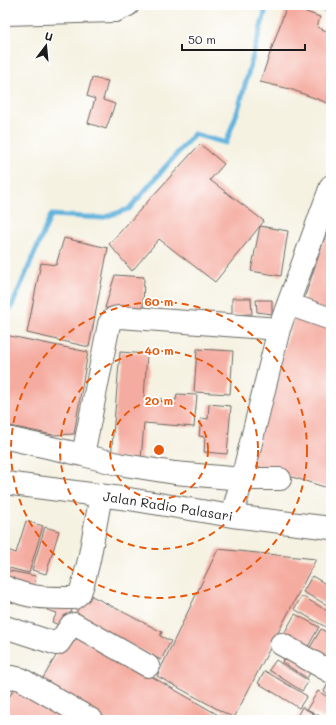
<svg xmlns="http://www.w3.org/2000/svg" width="336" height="725" viewBox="0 0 336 725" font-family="Mali,sans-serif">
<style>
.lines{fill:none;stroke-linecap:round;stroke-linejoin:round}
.stream{stroke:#62b3dd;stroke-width:5}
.building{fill:#f5aca0}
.minor-casing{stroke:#686761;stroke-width:24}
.minor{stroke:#fff;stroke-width:22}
.ring{fill:none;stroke:#e8590c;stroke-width:2;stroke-dasharray:7 5}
.labels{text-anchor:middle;stroke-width:4;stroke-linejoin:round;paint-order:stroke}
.street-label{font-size:13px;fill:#1c1c1c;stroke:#fff}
.centre{fill:#e8590c;stroke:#fff;stroke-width:2}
.ring-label{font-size:12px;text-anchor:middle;font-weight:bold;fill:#e8590c;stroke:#fff;stroke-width:4;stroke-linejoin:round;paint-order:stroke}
</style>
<rect width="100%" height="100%" fill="#fff"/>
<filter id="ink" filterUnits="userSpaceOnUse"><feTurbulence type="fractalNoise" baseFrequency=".025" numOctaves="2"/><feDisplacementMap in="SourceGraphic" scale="8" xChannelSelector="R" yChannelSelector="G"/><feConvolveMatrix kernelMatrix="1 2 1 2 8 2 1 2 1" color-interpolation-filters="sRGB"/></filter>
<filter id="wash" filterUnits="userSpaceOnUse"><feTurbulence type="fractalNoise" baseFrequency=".012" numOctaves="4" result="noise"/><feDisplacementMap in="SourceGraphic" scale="16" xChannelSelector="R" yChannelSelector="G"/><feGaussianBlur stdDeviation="0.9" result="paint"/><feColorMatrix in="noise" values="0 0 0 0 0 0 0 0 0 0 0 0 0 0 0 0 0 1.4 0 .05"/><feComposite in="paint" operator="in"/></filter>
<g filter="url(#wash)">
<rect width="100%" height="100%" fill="#f5f2e2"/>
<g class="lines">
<path class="stream" d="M5 308H11L51 215 102 218 129 209 194 134 226 143 238 110 267 5"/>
</g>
<g id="blocks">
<path class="building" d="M287 5 320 17 317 27 331 33V95L328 103 290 89 260 82Z
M310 5H331V13Z
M92 78 108 81 103 100 115 104 106 129 88 123 95 99 87 96Z
M200 144 224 164 210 180 264 221 260 226 288 231 281 276 251 271 260 226 215 282 159 239 132 271 109 244Z
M331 219V314L302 305Z
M64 238 108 248 89 347 27 333 41 263 56 265Z
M115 275 144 277 143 310 105 308Z
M232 298H251L252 314 232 315Z
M256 300H272V314L257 312Z
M296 313 331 325V489L253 465 252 448Z
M5 335 88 352 74 434 53 435 5 425Z
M197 349 233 351 230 394 194 392Z
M120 352 147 354 144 398 176 400 177 394 197 395 194 427 144 423 141 460 111 458Z
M209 404 231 406 227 454 204 452 205 437 199 436 201 418 208 419Z
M26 521 43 526 29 573 5 567V549L16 553Z
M45 527 59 531 46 574 32 570Z
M218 549 316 559 234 718 157 676Z
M5 570 36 576 33 591 5 582Z
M312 576 329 586 331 582V607L303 592Z
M86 593 162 632 160 636 171 641 161 660 74 617Z
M302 596 331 613V630L294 609Z
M52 599 73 608 63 627 52 622 57 613 47 610Z
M295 614 319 627 306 650 282 637Z
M321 629 331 635V661L309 649Z
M71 630 227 720H101L39 685Z
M288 652 313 668 307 678 282 662Z
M276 660 309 681 302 691 269 670Z
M265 671 307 696 299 708 258 683Z
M331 679V696L324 691Z
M15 687 74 720H5V704Z
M318 691 331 699V720H327L307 709Z
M302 707 314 714 311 720H295Z"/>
</g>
</g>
<g filter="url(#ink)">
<use href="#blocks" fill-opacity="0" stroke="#686761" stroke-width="1"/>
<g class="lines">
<g class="minor-casing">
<path id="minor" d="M5 14 115 11 128 5
M288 304 331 319
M7 438 83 455 118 464 175 473 242 479H280
M83 455 109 324C112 319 114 317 120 317L279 329 331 186
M5 483 129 499 232 516 331 528
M232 516 242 479 279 329
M5 587C31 599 46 598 74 598L80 593 83 584 89 560 101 495
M5 627 57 644 59 643 71 625 74 624 148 666
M281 644 331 672
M5 680 12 677 21 679 92 720"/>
</g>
<use href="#minor" class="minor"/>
</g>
</g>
<g class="ring">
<circle cx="159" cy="450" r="49"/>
<circle cx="159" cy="450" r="99"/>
<circle cx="159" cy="450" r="148"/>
</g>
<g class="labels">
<g class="street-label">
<text transform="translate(168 506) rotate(9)" y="5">Jalan Radio Palasari</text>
</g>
</g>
<circle cx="159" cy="450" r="6" class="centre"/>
<g class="ring-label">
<text x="159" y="306">60 m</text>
<text x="159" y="355">40 m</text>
<text x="159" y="405">20 m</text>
</g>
<rect width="336" height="725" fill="none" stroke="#fff" stroke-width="20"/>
<g transform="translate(46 46) rotate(16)" stroke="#ffffff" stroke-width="3" paint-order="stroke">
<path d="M0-3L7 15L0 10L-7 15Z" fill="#1c1c1c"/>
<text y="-6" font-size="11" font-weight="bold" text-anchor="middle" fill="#1c1c1c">U</text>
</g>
<path d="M182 44v6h123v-6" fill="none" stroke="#1c1c1c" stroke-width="2"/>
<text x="188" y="44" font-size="12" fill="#1c1c1c" stroke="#ffffff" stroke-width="3" paint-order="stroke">50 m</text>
</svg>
